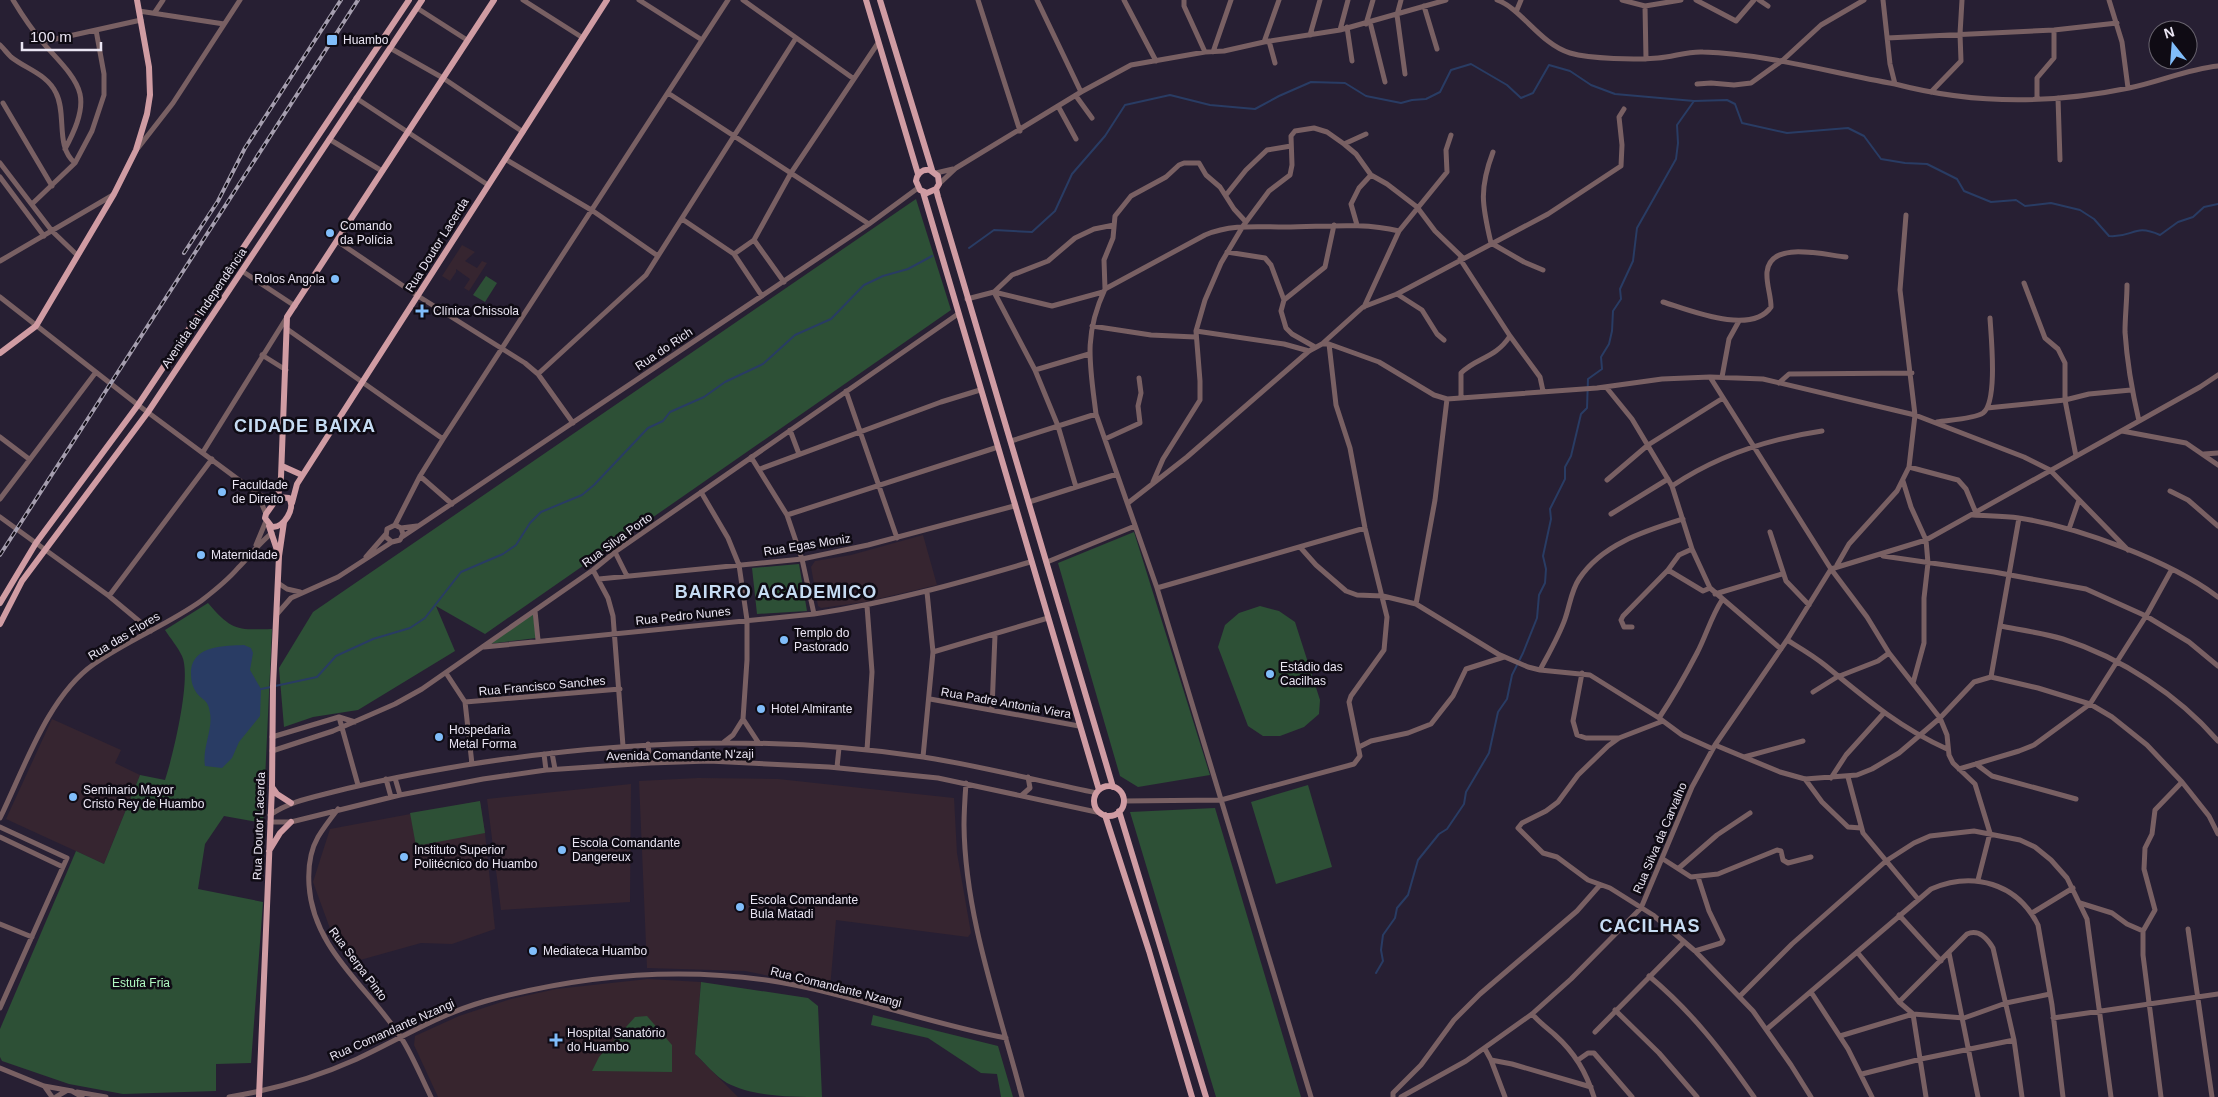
<svg xmlns="http://www.w3.org/2000/svg" width="2218" height="1097" viewBox="0 0 2218 1097" font-family="Arial,sans-serif">
<style>
.education{fill:#362530}
.medical{fill:#37252e}
.green{fill:#2d5036}
.water{fill:#293c64}
.lines{fill:none;stroke-linecap:round;stroke-linejoin:round}
.stream{stroke:#293c64;stroke-width:2}
.minor{stroke:#796063;stroke-width:5}
.major{stroke:#d09ca3;stroke-width:6}
.rail-casing{stroke:#a59eaf;stroke-width:4}
.rail{stroke:#0f0b14;stroke-width:2;stroke-dasharray:5.5;stroke-linecap:butt}
.poi-dot{fill:#80bdfa;stroke:#0f0b14;stroke-width:2}
.labels{text-anchor:middle;stroke-width:5;stroke-linejoin:round;paint-order:stroke}
.poi-label{font-size:12px;fill:#eae5f3;stroke:#0f0b14;text-anchor:start}
.street-label{font-size:12px;fill:#eae5f3;stroke:#0f0b14}
.park-label{font-size:12px;fill:#b0f8c1;stroke:#0f0b14}
.district-label{font-size:18px;font-weight:bold;letter-spacing:1px;fill:#c6dcf3;stroke:#0f0b14}
</style>
<rect width="100%" height="100%" fill="#271f33"/>
<path class="education" d="M462 245 475 252 465 261 477 268 482 261 487 263 469 291 464 288 470 279 456 269V272L450 281 442 276Z
M923 535 937 585 865 602 821 608 818 606 811 567 815 561 851 555Z
M52 719 121 750 115 763 140 775 104 864 6 819Z
M698 778 778 779 954 798 957 853 971 933 968 937 836 920 830 988 745 971 647 968 639 781Z
M631 784 630 902 501 910 487 799Z
M480 801 485 833 495 929 452 944 421 943 353 962 332 934 313 882 330 829Z"/>
<path class="medical" d="M648 979 701 982 695 1054 738 1097H438L414 1045 415 1036 459 1016 511 999 556 989Z"/>
<path class="green" d="M916 199 951 310 485 634 436 606 455 651 358 710 313 717 284 727 279 668 313 612Z
M486 276 497 283 485 302 473 295Z
M1134 532 1210 775 1138 787 1120 776 1058 563Z
M799 564 807 611 757 614 752 568Z
M208 603C232 631 237 630 272 629L263 823 224 816 205 844 198 889 263 902 251 1063 216 1064V1091L123 1094 69 1084 2 1061 0 1057V1029L76 851 104 864 140 775 165 780C173 756 192 677 182 656 178 647 170 638 165 630Z
M1260 606 1279 611 1295 622 1320 700 1319 714 1304 727 1280 736H1263L1248 726 1218 647 1225 625 1239 613Z
M533 614 536 638 489 644Z
M1308 785 1332 867 1276 884 1251 802Z
M480 801 485 833 416 846 410 813Z
M1215 808 1301 1097H1216L1130 812Z
M701 982 808 998 818 1006 822 1097C791 1097 754 1097 727 1083 715 1076 705 1063 695 1054Z
M873 1015 998 1046 1013 1097H1001L997 1074 981 1073 928 1038 871 1025Z
M647 1016 672 1045V1072L592 1071 599 1057 635 1017Z"/>
<path class="water" d="M244 645 251 648 253 653 250 670 261 689 260 716 239 742 232 758 222 768 205 766C202 748 213 730 210 713 208 698 202 701 196 692 191 684 191 678 191 670 194 645 225 646 244 645Z"/>
<g class="lines">
<path class="stream" d="M969 248 994 230 1032 232 1055 211 1072 174 1105 136 1125 105 1170 95 1210 105 1255 109 1279 96 1311 82 1345 83 1366 96 1401 103 1412 100 1426 99 1440 92 1451 70 1471 64 1507 85 1521 98 1533 93 1549 65 1570 71 1591 85 1615 94 1694 101 1727 100 1735 104 1742 123 1787 133 1848 128 1864 136 1881 159 1905 163 1927 164 1957 179 1964 191 1991 202 2016 200 2025 206 2051 203 2080 210 2094 219 2109 236C2134 238 2133 223 2160 235L2178 222 2193 217 2204 207 2218 204
M275 686 317 677 336 656 373 639 410 628 425 618 461 572 503 554 516 545 530 523 541 512 582 495 594 485 648 428 663 421 670 412 704 397 725 382 763 364 795 335 831 319 864 285 883 276 908 269 932 256
M261 689 271 687
M1376 973 1383 961 1381 950 1383 935 1395 918 1397 908 1408 895 1418 860 1439 834 1447 829 1464 804 1466 792 1489 753 1498 712 1507 699 1512 675 1523 653 1537 618 1539 595 1545 583 1546 569 1543 556 1551 519 1550 509 1565 479V467L1571 456 1581 414 1587 408 1588 379 1602 369 1601 357 1609 344 1612 331 1613 311 1621 299 1620 289 1633 261 1637 228 1676 159 1678 143 1677 125 1694 101"/>
<path class="minor" d="M13 0C22 15 33 31 44 44 56 58 76 76 80 94 84 112 73 134 65 149
M523 0 583 38
M639 0 702 40
M743 0 854 79
M978 0 1020 131
M1037 0 1081 92
M1124 0 1156 61
M1184 0V6L1205 52
M1401 0 1397 15 1405 74
M1497 0C1521 8 1540 44 1570 53 1591 59 1636 60 1658 58 1673 57 1688 51 1703 52 1769 54 1831 73 1895 84
M1622 0 1645 6 1681 0
M1696 0 1736 21 1754 0
M1759 0 1768 6
M1883 0 1890 64 1895 84C1971 104 2052 104 2129 88 2159 82 2188 69 2218 66
M2109 0 2122 42 2128 88
M1424 6 1437 49
M1645 6 1646 59
M417 8 467 40
M139 11 224 24
M155 12 163 0
M1516 12 1521 0
M1370 22 1385 82
M1366 24 1373 0
M1347 27 1352 61
M1340 30 1348 0
M1310 35 1320 0
M1887 38 2054 30 2117 23
M1269 41 1275 63
M42 42 141 20
M1264 42 1279 0
M0 45C4 49 7 53 11 57 26 69 47 74 56 93 67 114 55 147 75 163
M390 48 443 78 523 132
M1213 52 1231 0
M1697 84 1711 83 1734 85 1751 83 1783 60 1821 25 1864 0
M1931 92 1961 61 1960 34 1962 0
M668 93 869 224
M1076 96 1092 118
M356 98 488 185
M2058 98 2060 160
M2037 99V78L2054 58V30
M3 103 52 186
M1058 106 1076 139
M329 139 382 171
M1344 144 1366 134
M138 148 173 103 240 0
M1493 152C1479 189 1482 205 1491 243L1524 262 1543 270
M505 159 593 211 658 256
M0 163 52 231 77 255
M936 173 953 169
M0 177 44 236
M939 184 956 168 1081 92 1131 65 1205 52 1224 51 1264 42 1340 30 1446 0
M1226 195 1246 170 1267 150 1291 146
M32 204 75 163 92 131 104 95V74L96 30
M682 219 734 254 762 296
M1357 225 1351 204 1359 188 1371 175
M754 240 784 282
M337 241 418 296 525 363 538 374 573 423
M1227 252 1265 258 1271 265 1284 300
M734 254 754 240 791 173 878 43
M1460 259 1510 336 1540 377 1543 391
M0 261 113 195
M242 271 295 306
M2024 283 2045 338 2058 349 2065 363V400L2076 456
M2127 285C2127 300 2125 316 2125 332 2127 362 2132 391 2139 421
M1105 289 1104 260 1113 238 1115 216 1131 196 1166 177 1179 165 1184 163H1199L1206 175 1220 187 1234 209 1246 222
M1103 292 1052 306 994 292 1012 275 1048 261 1075 238 1094 229 1114 225
M1397 294 1422 310 1437 334 1444 340
M0 297 138 405 258 494 275 500
M967 299 994 292 1035 370 1058 426 1076 487
M1663 302C1689 310 1751 336 1771 307 1771 295 1766 284 1767 272 1770 240 1824 255 1846 257
M1364 307 1399 231 1447 172 1446 150 1451 135
M1092 326 1151 335 1195 337
M287 329 443 439
M1196 331 1284 344 1309 351
M1322 344 1363 307 1397 294 1548 214 1621 166 1622 145 1619 117 1624 109
M1315 347 1292 334 1286 328 1281 311 1284 300 1325 267 1334 225
M262 355 286 370
M1035 370 1089 354
M538 374 646 275 796 38
M1710 377 1763 379 1915 415 2024 457 2050 470 2128 550
M1722 377 1729 339 1739 321
M1779 383 1789 374 1912 373
M1606 387 1632 419 1672 486 1692 549 1710 588 1781 649
M846 391 897 538
M1461 398V373C1477 357 1495 359 1510 336
M1987 408 2065 400 2089 394 2131 390
M1096 414C1090 365 1083 336 1105 289L1205 235C1232 224 1256 227 1285 227 1324 227 1361 222 1399 231
M1937 422C1949 420 1974 419 1983 413 1998 402 1991 336 1990 318
M790 430 799 454
M2122 431 2186 443 2218 465
M0 437 29 459
M1105 439 1140 423 1138 406 1141 393 1139 378
M1011 441 1096 414 1157 588 1311 1097
M203 452 287 317
M2204 454 2218 453
M751 457 787 515 802 559 814 614
M1909 467 1958 480 1966 489 1976 513
M760 469 941 402 980 390
M420 476 452 504
M1607 480 1648 445 1723 398
M1903 481 1911 507 1926 540 1928 563 1924 598V643L1913 683
M1153 482 1163 459 1200 400V381L1196 331 1205 300 1221 263 1243 226 1269 191 1290 175 1292 165 1291 136 1295 131 1314 128 1327 132 1344 144 1356 154 1371 175 1387 184 1417 207 1435 231 1463 258
M1672 486C1718 455 1768 439 1822 431
M2170 491 2188 500 2218 526
M701 492 728 538 739 565 747 620V660L743 719 733 735 724 742
M258 495 266 514
M0 499 96 372
M1029 502 1117 474
M1128 503 1187 457 1309 351 1322 344H1329L1379 362 1434 395 1447 399 1597 388 1662 379 1710 377 1831 569 1867 617 1889 653 1940 718 1947 735 1949 755 1953 763 1975 784 1990 833 1978 880
M1611 514 1668 479
M787 515 998 447
M1973 515C1988 516 2004 516 2019 518 2079 527 2170 561 2218 597
M0 517 109 596 151 631
M395 525 401 528 403 534 400 540 392 542 386 537 387 529 395 525 420 476 443 439 728 0
M401 528 417 526
M2069 529 2079 500
M1770 532 1786 581 1809 605
M402 537 869 224 918 188
M256 545 266 521
M1300 547 1316 565 1346 591 1357 595 1383 596 1416 604 1498 654 1528 667 1540 670 1590 675 1659 718 1682 735 1713 749
M615 552 627 576
M1883 556 1994 572 2086 589 2146 616 2189 642 2218 666
M366 557 386 534
M1047 562 1135 526
M1837 565 1849 544 1897 491 1909 467 1915 415 1900 290 1906 215
M1831 569 1926 540 2200 387 2218 375
M593 570 608 598 613 616 623 746
M1668 570 1679 555 1692 549
M599 579 802 559 868 545 1014 506
M278 583 287 589 300 592
M1157 588 1365 528
M1715 594 1782 574
M109 596 212 459
M1416 604 1435 500 1447 399
M867 606 872 672 867 750
M535 611 538 640
M277 614 291 598 338 577 392 542
M2000 626C2021 630 2043 633 2063 639 2122 658 2178 695 2218 741
M1632 627H1624L1621 620 1623 616 1668 570 1703 591 1710 588
M1787 640C1800 648 1814 656 1826 666 1866 699 1900 728 1947 749
M484 647 814 614C888 603 959 583 1030 562
M933 652 1048 618
M1540 670C1549 653 1559 636 1565 619 1570 605 1571 591 1579 579 1602 544 1645 531 1683 519
M446 673 465 702 472 764
M1582 673 1573 721 1577 735 1586 738H1619
M1991 677 2019 518
M1813 692 1837 677 1878 661 1889 653
M930 699 1079 726
M465 702 620 689
M992 709 995 635
M339 717 358 785
M1659 718C1673 697 1685 676 1697 653 1706 636 1711 617 1722 600
M743 719 758 742
M1663 721 1619 738 1608 746 1578 775 1558 802 1546 811 1522 823 1518 828 1543 853 1557 857 1588 880 1610 888 1653 915 1695 951 1753 1011 1791 1065 1811 1097
M272 737 339 717 355 722
M648 744 650 763
M1715 745 1780 772 1805 779 1857 775 1872 769 1899 753 1940 718 1974 682 1991 677 2038 688 2090 704 2112 717 2147 745 2182 782 2209 816 2218 834
M1359 747 1371 741 1408 733 1431 724 1453 696 1466 669 1504 657
M272 751 333 731 395 704 422 689 593 570 615 552 958 314
M552 753 555 769
M544 754 546 770
M923 757 933 652 927 592
M1744 757 1803 741
M1976 764 1992 776 2076 799
M837 767 839 748
M1959 769 2019 751 2034 745 2090 704 2146 616 2172 569
M1848 777 1863 833 1918 899
M395 778 400 795
M1831 778 1846 755 1883 714
M386 779 391 797
M1805 779 1822 802 1848 827 1861 828
M966 783C965 797 964 811 964 825 965 918 999 1008 1022 1097
M1022 795 1030 788 1028 777
M1124 801 1221 800 1354 764 1360 756 1349 702 1351 696 1384 650 1387 617 1365 528 1350 448 1336 405 1329 344
M338 809C331 818 324 827 318 837 310 851 308 869 309 885 313 949 367 986 400 1036 412 1054 421 1077 431 1097
M270 815C288 803 305 799 325 794 356 786 388 779 420 773 586 742 755 732 923 757 981 766 1039 781 1097 793
M0 818C24 769 48 696 94 664 128 640 167 625 201 601 214 591 227 581 238 568 250 556 258 544 272 533
M270 822H291L400 795 483 779 546 770 650 763 709 761 829 767 938 778 1101 813
M0 827 67 858 0 1008
M0 837 63 867
M1663 859 1691 877 1718 874 1777 850 1781 851 1783 860 1788 863 1811 857
M1679 868 1717 835 1750 813
M2080 903 2112 913 2127 924 2143 931V955L2161 1097
M2032 913 2073 888
M1899 915 1941 961
M0 924 32 937
M2188 929 2212 1097
M2143 931 2155 910 2144 869 2145 848 2152 834 2155 810 2182 782
M1695 951 1721 943 1723 940 1709 911 1698 877
M1857 952 1899 1002 1913 1014 1926 1097
M1949 953 1978 1097
M1649 976C1692 1012 1722 1051 1754 1097
M1811 992 1848 1049 1872 1097
M1740 996 1792 944 1886 861 1914 843 1930 836 1974 831 2020 840 2035 847 2051 860 2067 878 2087 919 2111 1097
M1899 1002 1967 934C1979 929 1987 938 1993 948L2014 1040 2022 1097
M1615 1010 1659 1053 1697 1097
M1532 1014C1539 1022 1547 1028 1555 1035 1575 1053 1586 1072 1594 1097
M2053 1018 2218 994
M1767 1029 1931 889C1973 871 2017 883 2038 925L2052 1005 2063 1097
M1595 1032 1684 942
M1840 1036 1913 1014 1964 1018 2006 1003 2050 994
M1485 1049 1491 1060 1505 1097
M1491 1060 1512 1064 1591 1087
M1578 1060 1588 1053H1594L1632 1097
M0 1068 44 1086 72 1091 82 1097
M1862 1074 1921 1059 2014 1040
M45 1087 52 1097
M77 1092 106 1097
M56 1097 66 1091
M229 1097C272 1090 317 1077 357 1059 400 1039 439 1014 486 1001 577 976 673 967 766 980 847 992 925 1023 1006 1038
M1393 1097V1093L1421 1065 1454 1020 1480 994 1577 911 1600 885
M1401 1097 1466 1061 1532 1014 1571 979 1641 908 1692 787 1715 745 1787 640 1831 569"/>
<path class="major" d="M866 0 918 174
M880 0 932 170
M936 189 927 193 920 190 916 181C917 174 922 169 930 170L938 176 939 184 936 189 938 197 1113 787
M923 192 1099 790
M0 353 36 326 114 194 136 150 147 114 150 95 149 67 137 0
M282 466 302 475
M278 497 289 498C296 508 284 528 272 527L265 518 266 514 278 497 281 477 287 317 494 0
M292 503 297 484 607 0
M269 526 278 553
M0 603 36 543 138 405 409 0
M0 624 22 581 148 412 422 0
M1094 801a15 15 0 1 1 30 0a15 15 0 1 1-30 0Z
M272 787 277 794 291 803
M1119 811 1206 1097
M1105 815 1149 951 1192 1097
M269 851 280 833 291 822
M259 1097 272 787 273 686 279 556 284 522"/>
<g class="rail-casing">
<path id="rail" d="M184 253 218 201 245 148 341 0
M0 555 358 0"/>
</g>
<use href="#rail" class="rail"/>
</g>
<g class="poi-dot">
<rect x="326" y="34" width="12" height="12" rx="2.5"/>
<circle cx="330" cy="233" r="5"/>
<circle cx="335" cy="279" r="5"/>
<path d="M419.5 303.5h5v5h5v5h-5v5h-5v-5h-5v-5h5z"/>
<circle cx="222" cy="492" r="5"/>
<circle cx="201" cy="555" r="5"/>
<circle cx="784" cy="640" r="5"/>
<circle cx="1270" cy="674" r="5"/>
<circle cx="761" cy="709" r="5"/>
<circle cx="439" cy="737" r="5"/>
<circle cx="73" cy="797" r="5"/>
<circle cx="562" cy="850" r="5"/>
<circle cx="404" cy="857" r="5"/>
<circle cx="740" cy="907" r="5"/>
<circle cx="533" cy="951" r="5"/>
<path d="M553.5 1032.5h5v5h5v5h-5v5h-5v-5h-5v-5h5z"/>
</g>
<g class="labels">
<g class="poi-label">
<text x="343" y="44">Huambo</text>
<text x="340" y="230">Comando<tspan x="340" dy="14">da Polícia</tspan></text>
<text x="325" y="283" text-anchor="end">Rolos Angola</text>
<text x="433" y="315">Clínica Chissola</text>
<text x="232" y="489">Faculdade<tspan x="232" dy="14">de Direito</tspan></text>
<text x="211" y="559">Maternidade</text>
<text x="794" y="637">Templo do<tspan x="794" dy="14">Pastorado</tspan></text>
<text x="1280" y="671">Estádio das<tspan x="1280" dy="14">Cacilhas</tspan></text>
<text x="771" y="713">Hotel Almirante</text>
<text x="449" y="734">Hospedaria<tspan x="449" dy="14">Metal Forma</tspan></text>
<text x="83" y="794">Seminario Mayor<tspan x="83" dy="14">Cristo Rey de Huambo</tspan></text>
<text x="572" y="847">Escola Comandante<tspan x="572" dy="14">Dangereux</tspan></text>
<text x="414" y="854">Instituto Superior<tspan x="414" dy="14">Politécnico do Huambo</tspan></text>
<text x="750" y="904">Escola Comandante<tspan x="750" dy="14">Bula Matadi</tspan></text>
<text x="543" y="955">Mediateca Huambo</text>
<text x="567" y="1037">Hospital Sanatório<tspan x="567" dy="14">do Huambo</tspan></text>
</g>
<g class="street-label">
<text transform="translate(437 245) rotate(-58)" y="4">Rua Doutor Lacerda</text>
<text transform="translate(204 308) rotate(-56)" y="4">Avenida da Independência</text>
<text transform="translate(664 349) rotate(-34)" y="4">Rua do Rich</text>
<text transform="translate(617 540) rotate(-36)" y="4">Rua Silva Porto</text>
<text transform="translate(807 545) rotate(-9)" y="4">Rua Egas Moniz</text>
<text transform="translate(683 616) rotate(-6)" y="4">Rua Pedro Nunes</text>
<text transform="translate(124 636) rotate(-31)" y="4">Rua das Flores</text>
<text transform="translate(542 686) rotate(-5)" y="4">Rua Francisco Sanches</text>
<text transform="translate(1006 703) rotate(10)" y="4">Rua Padre Antonia Viera</text>
<text transform="translate(680 755) rotate(-1)" y="4">Avenida Comandante N'zaji</text>
<text transform="translate(259 826) rotate(-88)" y="4">Rua Doutor Lacerda</text>
<text transform="translate(1660 838) rotate(-67)" y="4">Rua Silva da Carvalho</text>
<text transform="translate(358 964) rotate(53)" y="4">Rua Serpa Pinto</text>
<text transform="translate(836 987) rotate(14)" y="4">Rua Comandante Nzangi</text>
<text transform="translate(392 1030) rotate(-24)" y="4">Rua Comandante Nzangi</text>
</g>
<g class="park-label">
<text x="141" y="987">Estufa Fria</text>
</g>
<g class="district-label">
<text x="305" y="432">CIDADE BAIXA</text>
<text x="776" y="598">BAIRRO ACADEMICO</text>
<text x="1650" y="932">CACILHAS</text>
</g>
</g>
<g transform="translate(2173 45) rotate(343)"><circle r="24" fill="#0f0b14" stroke="#67626d"/>
<path d="M0-4L9 19L0 12L-9 19Z" fill="#80bdfa"/>
<text y="-8" font-size="14" font-weight="bold" text-anchor="middle" fill="#eae5f3">N</text>
</g>
<path d="M22 42v8h79v-8" fill="none" stroke="#eae5f3" stroke-width="2.5"/>
<text x="30" y="42" font-size="15" fill="#eae5f3" stroke="#0f0b14" stroke-width="4" paint-order="stroke">100 m</text>
</svg>
